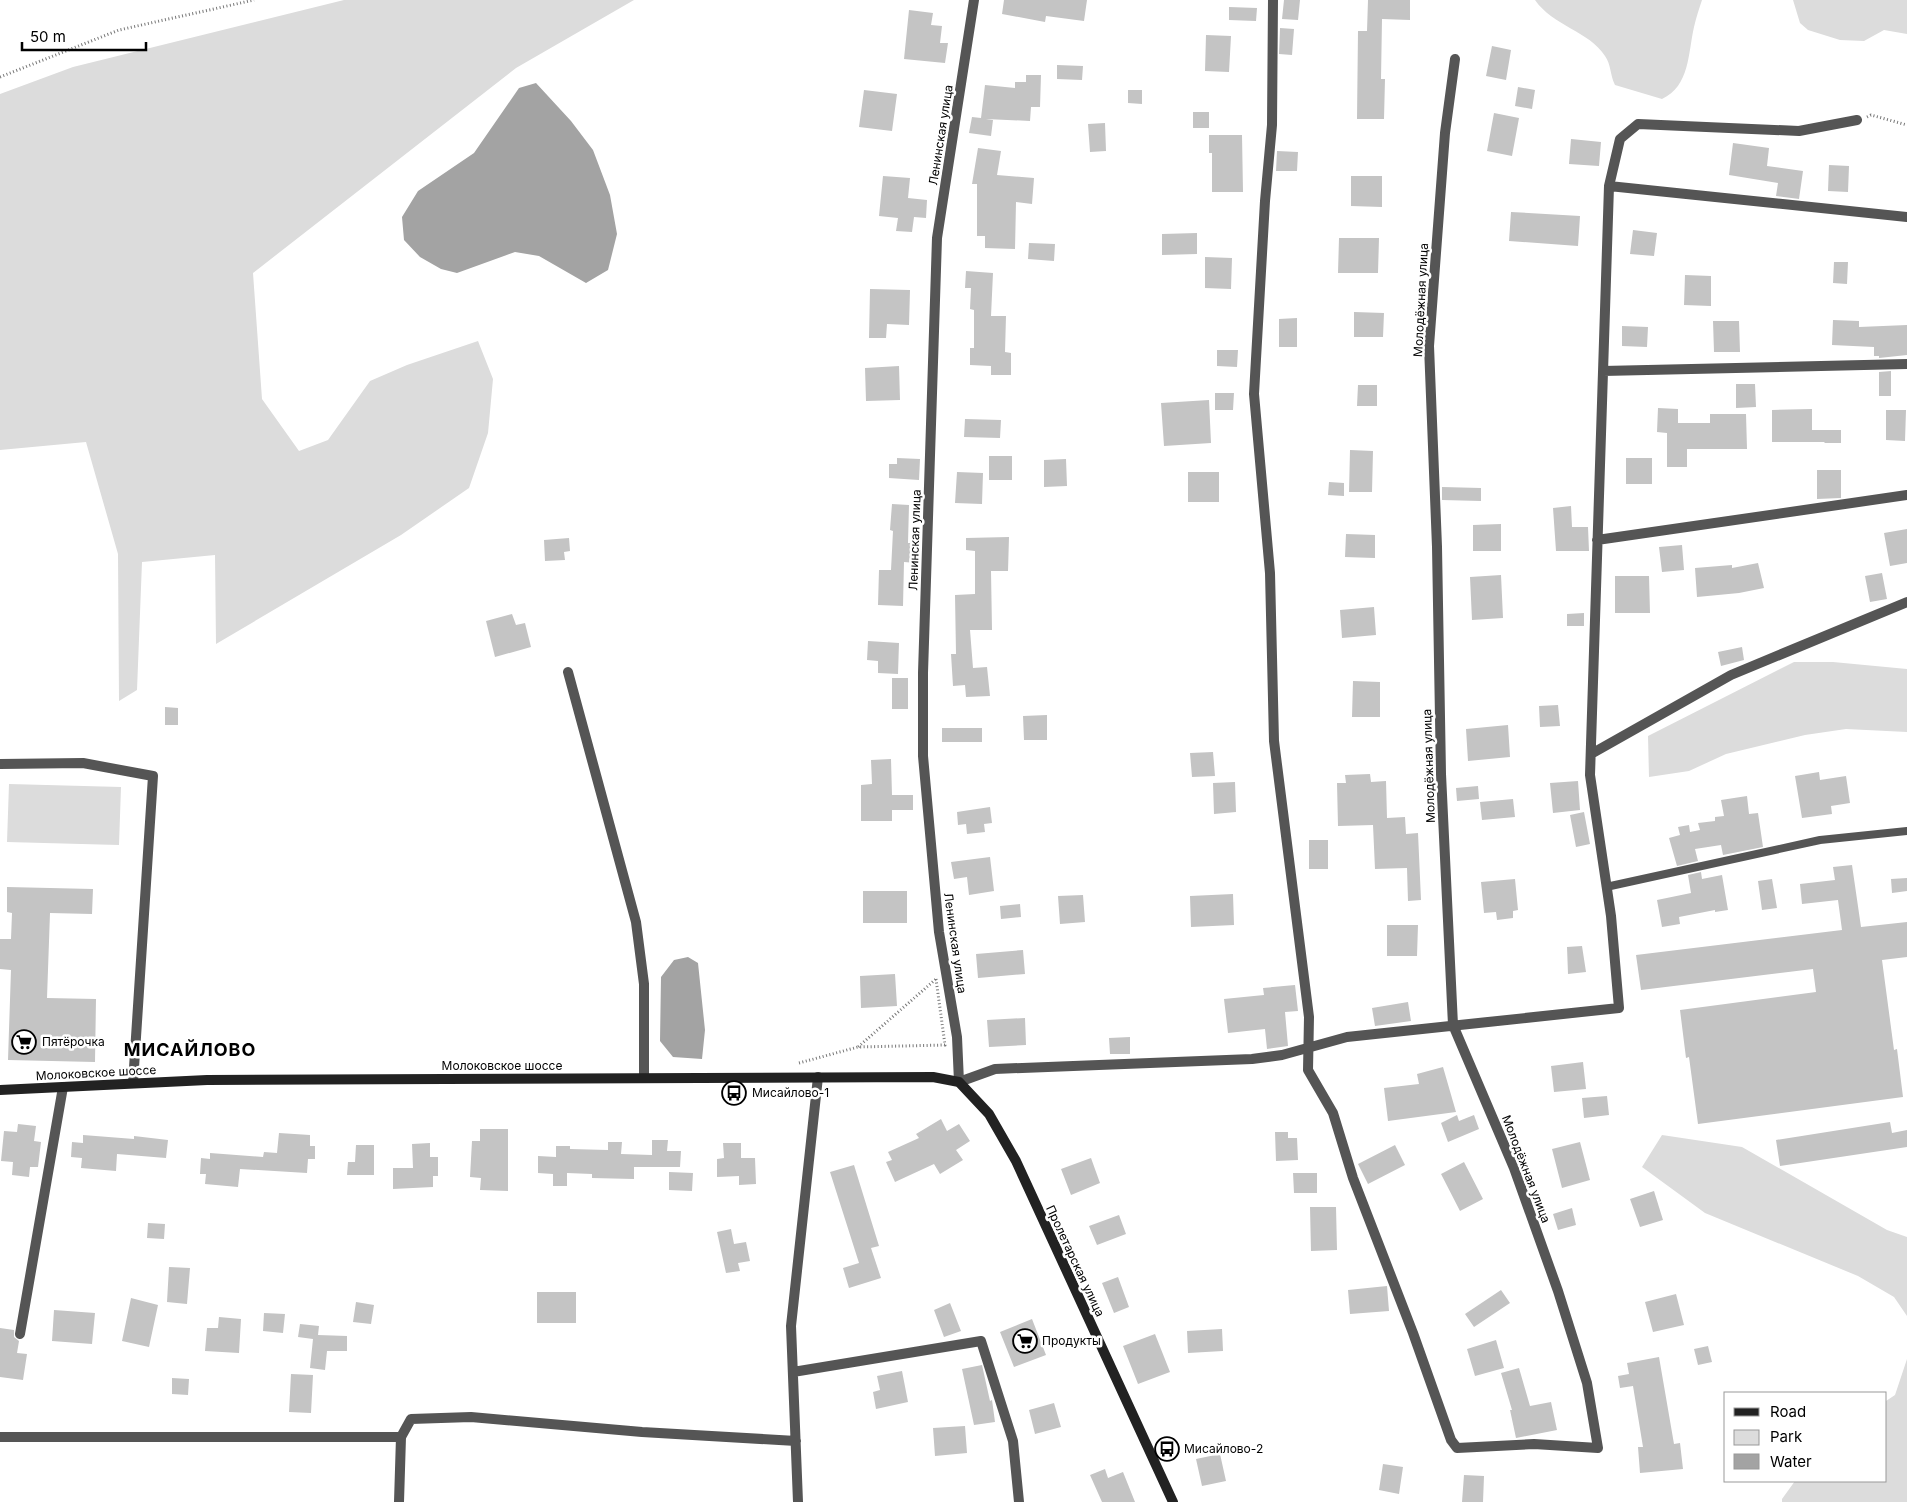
<svg xmlns="http://www.w3.org/2000/svg" width="1907" height="1502" viewBox="0 0 1907 1502" font-family="Inter,sans-serif">
<style>
.green{fill:#dcdcdc}
.water{fill:#a3a3a3}
.building{fill:#c4c4c4}
.lines{fill:none;stroke-linecap:round;stroke-linejoin:round}
.path{stroke:#777;stroke-width:3;stroke-dasharray:1 2.5;stroke-linecap:butt}
.lane{stroke:#555;stroke-width:8}
.street{stroke:#555;stroke-width:10}
.secondary{stroke:#222;stroke-width:10}
.labels{text-anchor:middle;stroke-width:5;stroke-linejoin:round;paint-order:stroke}
.street-label{font-size:12px;fill:#000;stroke:#fff}
.poi-label{font-size:12px;fill:#000;stroke:#fff;text-anchor:start}
.district-label{font-size:18px;font-weight:bold;letter-spacing:1px;fill:#000;stroke:#fff}
</style>
<rect width="100%" height="100%" fill="#fff"/>
<path class="green" d="M344 0H634L516 68 253 273 262 399 299 451 328 440 370 381 407 365 478 341 493 379 488 433 469 488 401 535 216 644 215 555 142 562 137 690 119 701 118 554 86 442 0 450V94L73 67Z
M1535 0H1702C1699 9 1696 18 1694 27 1688 53 1690 86 1662 99L1615 85C1610 75 1611 64 1605 56 1589 31 1553 26 1535 0Z
M1793 0H1907V34L1884 30 1864 41 1840 40 1808 30 1800 23Z
M1794 662H1833L1907 669V732L1846 729 1805 735 1726 754 1689 771 1649 777 1648 736Z
M9 784 121 787 119 845 7 842Z
M1662 1135 1742 1147 1887 1230 1907 1237V1316L1894 1297 1858 1276 1705 1213 1642 1167Z
M1907 1359V1502H1782V1499L1795 1481H1886V1401L1895 1395Z"/>
<path class="water" d="M536 83 571 121 593 150 610 195 617 234 608 270 586 283 539 256 515 252 457 273 441 269 420 257 404 240 402 217 418 191 474 153 519 88Z
M688 957 698 963 705 1030 702 1059 673 1057 660 1041 661 977 674 960Z"/>
<path class="building" d="M1004 0H1087L1084 21 1046 16 1045 22 1002 14Z
M1284 0H1300L1298 20 1282 19Z
M1368 0H1410V20L1382 19 1381 79H1385L1384 119H1357L1358 31H1367Z
M1229 7 1257 8 1256 21 1229 20Z
M909 10 933 13 931 25 942 26 940 43H948L945 63 904 59Z
M1280 28 1294 29 1292 55 1279 54Z
M1206 35 1231 36 1229 72 1205 71Z
M1492 46 1511 50 1506 80 1486 76Z
M1057 65 1083 66 1082 80 1057 79Z
M1026 75H1041L1040 107H1031L1030 121 986 119 993 120 991 136 969 133 972 117 981 118 985 85 1015 88V82H1026Z
M1518 87 1535 90 1532 109 1515 106Z
M864 90 897 94 892 131 859 127Z
M1128 90H1142V104L1128 103Z
M1193 112H1209V128H1193Z
M1494 113 1519 118 1512 156 1487 151Z
M1105 123 1106 151 1090 152 1088 124Z
M1209 135H1242L1243 192H1212V153H1209Z
M1571 139 1601 142 1599 166 1569 164Z
M1733 143 1769 148 1767 166 1803 171 1799 199 1776 196 1778 183 1729 175Z
M978 148 1001 151 997 175 1034 178 1032 204 1016 202 1015 249 985 248V236H977V184H972Z
M1277 151 1298 152 1297 171H1276Z
M1829 165 1849 166 1848 192 1828 191Z
M883 176 910 178 908 198 927 200 926 218 914 217 912 232 896 231 898 218 879 216Z
M1351 176H1382V207L1351 206Z
M1511 212 1580 216 1578 246 1509 241Z
M1633 230 1657 233 1654 256 1630 254Z
M1197 233V254L1162 255V234Z
M1339 238H1379L1378 273H1338Z
M1029 243 1055 244 1054 261 1028 259Z
M1205 257 1232 258 1231 289 1205 288Z
M1834 262H1848L1847 284 1833 283Z
M966 271 993 273 991 316H1006L1005 352 1011 353V375H991V366L970 365V348H974V310L970 309 971 288H965Z
M1685 275 1711 276V306L1684 305Z
M870 289 910 290 909 325 887 324 886 338H869Z
M1354 312 1384 313 1383 337H1354Z
M1297 318V347H1279V319Z
M1833 320 1859 321V327L1907 325V355L1879 358V356H1874V347L1832 345Z
M1713 321H1739L1740 352H1714Z
M1622 326 1648 327 1647 347 1622 346Z
M1217 350H1238L1237 367 1217 366Z
M899 366 900 400 866 401 865 368Z
M1891 371V396H1879V372Z
M1736 384H1755L1756 407 1736 408Z
M1358 385H1377V406H1357Z
M1215 393H1234L1233 410H1215Z
M1209 400 1211 443 1164 446 1161 403Z
M1658 408 1678 409V423H1710V414H1746L1747 449H1687V467H1667V433L1657 432Z
M1812 409V430H1841V443H1824L1825 442H1772V410Z
M1886 410H1906L1905 441 1886 440Z
M965 419 1001 420 1000 438 964 437Z
M1350 450 1373 451 1372 492H1349Z
M989 456H1012V480H989Z
M897 458 920 459 919 480 889 478V464H897Z
M1626 458H1652V484H1626Z
M1066 459 1067 486 1044 487V460Z
M1817 470H1841V498L1817 499Z
M957 472 983 473 982 504 955 503Z
M1188 472H1219V502H1188Z
M1329 482 1344 483V496L1328 495Z
M1442 487 1481 488V501L1442 500Z
M892 504 909 505 908 543H917L916 563 904 562 903 606 878 605 879 570H891L893 531 890 530Z
M1571 506 1572 527H1588L1589 551H1556L1553 508Z
M1501 524V551H1473V525Z
M1907 529V563L1890 566 1884 533Z
M1346 534 1375 535V558L1345 557Z
M1009 537 1008 571H991L992 630H970L973 668 987 667 990 696 966 697 965 685 953 686 951 654H956L955 595 975 594V551L966 550V538Z
M569 538 570 551 564 552 565 560 545 561 544 540Z
M1682 545 1684 570 1662 572 1659 547Z
M1758 563 1764 588 1739 593 1697 597 1695 568 1732 565V568Z
M1882 573 1887 599 1870 602 1865 576Z
M1501 575 1503 618 1472 620 1470 577Z
M1615 576H1649L1650 613H1615Z
M1374 607 1376 635 1342 638 1340 610Z
M1584 613V626H1567V614Z
M512 614 516 625 525 623 531 647 495 657 486 621Z
M868 641 899 643 898 674 878 673V661L867 660Z
M1742 647 1744 660 1721 666 1718 652Z
M892 678H908V709H892Z
M1353 681 1380 682V717H1352Z
M1558 705 1560 726 1540 727 1539 706Z
M165 707 178 708V725H165Z
M1047 715V740H1024L1023 716Z
M1508 725 1510 757 1468 761 1466 729Z
M942 728H982V742H942Z
M1213 752 1215 776 1192 777 1190 753Z
M891 759 892 795H913V810H892V821H861V785L872 784 871 760Z
M1819 772 1820 780 1846 776 1850 803 1831 806 1832 814 1802 818 1795 776Z
M1370 774 1371 782 1386 781 1387 818 1405 817 1406 834 1418 833 1421 900 1408 901 1407 868 1375 869 1373 825 1338 826 1337 783H1346L1345 775Z
M1578 781 1580 810 1553 813 1550 783Z
M1235 782 1236 812 1214 814 1213 783Z
M1478 786 1479 799 1457 801 1456 788Z
M1747 796 1749 814 1758 813 1763 847 1723 855 1721 845 1695 849 1698 861 1677 866 1669 838 1680 835 1678 827 1689 825 1690 832 1700 830 1698 823 1715 821V817L1724 816 1721 800Z
M1513 799 1515 817 1482 820 1480 802Z
M990 807 992 823 984 824 985 832 967 834 966 824 958 825 957 812Z
M1584 812 1590 844 1576 847 1570 815Z
M1309 840H1328V869H1309Z
M990 857 994 891 969 895 967 877 954 879 951 862Z
M1852 865 1861 927 1907 922V957L1882 960 1894 1050 1897 1049 1903 1097 1698 1124 1689 1057 1686 1058 1680 1010 1816 992 1813 969 1641 990 1636 955 1842 930 1838 900 1802 904 1800 884 1835 880 1833 867Z
M1701 872 1702 879 1722 875 1728 910 1715 912V910L1679 917 1680 924 1662 927 1657 900 1691 893 1688 875Z
M1907 878V891L1892 893 1891 879Z
M1515 879 1518 910 1513 911V918L1497 920 1496 912 1484 913 1481 882Z
M1772 879 1777 908 1762 910 1758 881Z
M7 887 93 889 92 914 50 913 47 998 96 999 95 1062 8 1060 11 970 0 969V939H11L12 913 7 912Z
M863 891H907V923H863Z
M1233 894 1234 925 1191 927 1190 896Z
M1083 895 1085 922 1060 924 1058 896Z
M1020 904 1021 917 1001 919 1000 906Z
M1387 925H1418L1417 956H1387Z
M1582 946 1586 972 1568 974 1567 947Z
M1023 950 1025 974 978 978 976 954Z
M895 974 897 1006 861 1008 860 976Z
M1295 985 1298 1011 1285 1012 1288 1046 1267 1049 1265 1029 1228 1033 1224 999 1264 995 1263 988Z
M1408 1002 1411 1021 1375 1026 1372 1008Z
M1025 1018 1026 1045 989 1047 987 1020Z
M1130 1037V1054H1110L1109 1038Z
M1583 1062 1586 1089 1554 1092 1551 1066Z
M1443 1067 1456 1112 1388 1121 1384 1088 1419 1084 1417 1074Z
M1607 1096 1609 1115 1584 1118 1582 1098Z
M1457 1115 1459 1121 1474 1115 1479 1129 1448 1142 1441 1123Z
M941 1119 947 1131 959 1124 970 1141 956 1150 963 1160 940 1174 934 1164 895 1182 886 1162 892 1160 888 1152 919 1138 916 1134Z
M1890 1122 1892 1133 1907 1130V1147L1780 1166 1776 1140Z
M18 1124 36 1126 34 1141 41 1142 38 1167H30L29 1177 12 1175 13 1162 1 1161 4 1131 17 1132Z
M480 1129H508V1191L480 1190 481 1178 470 1177 472 1141H480Z
M1275 1132H1288V1138H1297L1298 1160 1276 1161Z
M279 1133 310 1135V1146H315V1159H308L307 1173 240 1169 238 1187 205 1184 206 1174H200L201 1158 210 1159V1153L263 1157 264 1152 277 1153Z
M83 1135 134 1139V1136L168 1140 166 1158 117 1154 116 1171 81 1168 82 1158 71 1157 72 1142 83 1143Z
M652 1140H668L667 1151H681L680 1167H634V1179L592 1178V1174L567 1173V1186H553V1174L538 1173V1156L556 1157V1146H570V1149L608 1150V1142H622L621 1154 652 1155Z
M1580 1142 1590 1180 1562 1188 1552 1149Z
M430 1143V1157H438V1176H433V1187L393 1189V1168H413L412 1144Z
M723 1143H741V1158H755L756 1184 739 1185V1176L717 1177V1159L724 1158Z
M356 1145H374V1175H347L348 1162H355Z
M1395 1145 1405 1165 1368 1184 1358 1164Z
M1091 1158 1100 1183 1071 1195 1061 1169Z
M1464 1162 1483 1199 1460 1211 1441 1174Z
M854 1165 879 1246 871 1248 881 1278 849 1288 843 1268 859 1263 830 1172Z
M669 1172 693 1173 692 1191 669 1190Z
M1293 1173H1317V1193H1294Z
M1654 1191 1663 1220 1640 1227 1630 1199Z
M1310 1207H1336L1337 1250 1311 1251Z
M1572 1208 1576 1225 1558 1230 1553 1214Z
M1119 1215 1126 1234 1097 1245 1089 1226Z
M148 1223 165 1224 164 1239 147 1238Z
M731 1229 734 1244 746 1242 750 1261 738 1263 740 1271 726 1273 717 1232Z
M169 1267 190 1268 187 1304 167 1302Z
M1118 1277 1129 1307 1114 1313 1102 1283Z
M1387 1286 1389 1311 1350 1314 1348 1290Z
M1501 1290 1510 1303 1474 1327 1465 1314Z
M537 1292H576V1323H537Z
M1676 1294 1684 1325 1653 1332 1645 1302Z
M131 1298 158 1305 149 1347 122 1341Z
M356 1302 374 1305 371 1324 353 1322Z
M950 1303 961 1331 944 1337 934 1310Z
M54 1310 95 1313 92 1344 52 1341Z
M264 1313 285 1314 283 1333 263 1331Z
M219 1317 241 1319 239 1353 205 1351 207 1328H218Z
M1032 1319 1046 1355 1014 1367 1000 1332Z
M300 1324 319 1326 318 1335 347 1336V1351H327L325 1370 310 1368 313 1339 298 1337Z
M0 1328 14 1330V1337L19 1341 17 1353 27 1354 23 1380 0 1377Z
M1222 1329 1223 1351 1188 1353 1187 1331Z
M1155 1334 1170 1372 1138 1384 1123 1346Z
M1496 1340 1504 1368 1475 1376 1467 1349Z
M1708 1346 1712 1362 1698 1365 1694 1349Z
M1659 1357 1674 1444 1680 1443 1683 1469 1640 1473 1638 1447H1643L1633 1386 1620 1388 1618 1376 1629 1374 1627 1363Z
M982 1365 990 1401 992 1400 995 1422 974 1425 962 1369Z
M1519 1368 1530 1406 1551 1402 1557 1430 1516 1438 1510 1410H1512L1501 1373Z
M902 1371 908 1402 876 1409 873 1392 880 1390 877 1376Z
M291 1374 313 1375 311 1413 289 1412Z
M172 1378 189 1379 188 1395 172 1394Z
M1054 1403 1061 1427 1035 1434 1029 1410Z
M965 1426 967 1453 935 1456 933 1428Z
M1220 1454 1226 1481 1202 1486 1196 1459Z
M1383 1464 1403 1467 1399 1494 1379 1490Z
M1105 1469 1108 1478 1123 1472 1135 1502H1102L1090 1475Z
M1464 1475 1484 1476 1483 1502H1462Z"/>
<g class="lines">
<path class="path" d="M0 77 119 30 254 0
M1867 117 1871 115 1907 125
M936 979 945 1045 858 1047Z
M799 1063 858 1047"/>
<path class="lane" d="M1606 887 1820 840 1907 831"/>
<path class="street" d="M974 0 937 238 923 673V756L939 932 957 1037 959 1082 995 1069 1252 1059 1282 1055 1347 1037 1619 1008 1611 916 1590 775 1609 186 1620 139 1638 124 1799 131 1857 120
M1273 0 1272 125 1265 201 1254 394 1270 573 1274 741 1309 1017 1308 1070 1333 1113 1353 1178 1413 1333 1451 1440 1457 1448 1534 1444 1598 1448 1587 1383 1558 1291 1514 1168 1453 1025 1441 774 1437 547 1429 346 1445 133 1455 59
M1609 186 1907 217
M1603 371 1907 364
M1597 540 1907 495
M568 672 636 922 644 984V1078
M1591 754 1731 675 1907 602
M0 764 83 763 153 776 133 1083
M20 1334 63 1087
M793 1372 981 1341 1013 1441 1019 1502
M0 1437H401
M399 1502 401 1437 411 1419 471 1417 642 1432 796 1441
M798 1502 791 1326 818 1077"/>
<path class="secondary" d="M0 1090 207 1080 933 1077 959 1082 989 1114 1016 1161 1173 1502"/>
</g>
<defs>
<g id="supermarket-ring" transform="scale(1.25)"><circle r="9.5" fill="#fff" stroke="#000" stroke-width="1.5"/><path d="M-6-5.5h2.5l.6 2H6L4.5 2H-2.5L-4.4-4H-6ZM-1.5 3.2a1.3 1.3 0 1 0 .1 0ZM3 3.2a1.3 1.3 0 1 0 .1 0Z" fill="#000"/></g>
<g id="bus-ring" transform="scale(1.25)"><circle r="9.5" fill="#fff" stroke="#000" stroke-width="1.5"/><path d="M-5-6H5V4H4V6H2V4H-2V6H-4V4H-5ZM-3.5-4V0h7V-4ZM-3.5 1.2v1.5H-2V1.2ZM2 1.2v1.5H3.5V1.2Z" fill="#000"/></g>
</defs>
<g fill-rule="evenodd">
<use href="#supermarket-ring" x="24" y="1042"/>
<use href="#bus-ring" x="734" y="1093"/>
<use href="#supermarket-ring" x="1025" y="1341"/>
<use href="#bus-ring" x="1167" y="1449"/>
</g>
<g class="labels">
<g class="street-label">
<text transform="translate(941 135) rotate(-81)" y="4">Ленинская улица</text>
<text transform="translate(1421 300) rotate(-87)" y="4">Молодёжная улица</text>
<text transform="translate(915 540) rotate(-88)" y="4">Ленинская улица</text>
<text transform="translate(1429 766) rotate(-92)" y="4">Молодёжная улица</text>
<text transform="translate(955 943) rotate(82)" y="4">Ленинская улица</text>
<text x="502" y="1070">Молоковское шоссе</text>
<text transform="translate(96 1073) rotate(-3)" y="4">Молоковское шоссе</text>
<text transform="translate(1526 1169) rotate(69)" y="4">Молодёжная улица</text>
<text transform="translate(1075 1261) rotate(65)" y="4">Пролетарская улица</text>
</g>
<g class="poi-label">
<text x="42" y="1046">Пятёрочка</text>
<text x="752" y="1097">Мисайлово-1</text>
<text x="1042" y="1345">Продукты</text>
<text x="1184" y="1453">Мисайлово-2</text>
</g>
<g class="district-label">
<text x="190" y="1056">МИСАЙЛОВО</text>
</g>
</g>
<rect x="1724" y="1392" width="162" height="90" fill="#ffffff" stroke="#999999"/>
<rect x="1734" y="1408" width="25" height="8" fill="#222222" stroke="#999999"/>
<text x="1770" y="1417" font-size="15" fill="#000000">Road</text>
<rect x="1734" y="1430" width="25" height="15" fill="#dcdcdc" stroke="#999999"/>
<text x="1770" y="1442" font-size="15" fill="#000000">Park</text>
<rect x="1734" y="1454" width="25" height="15" fill="#a3a3a3" stroke="#999999"/>
<text x="1770" y="1467" font-size="15" fill="#000000">Water</text>
<path d="M22 42v8h124v-8" fill="none" stroke="#000000" stroke-width="2.5"/>
<text x="30" y="42" font-size="15" fill="#000000" stroke="#ffffff" stroke-width="4" paint-order="stroke">50 m</text>
</svg>
